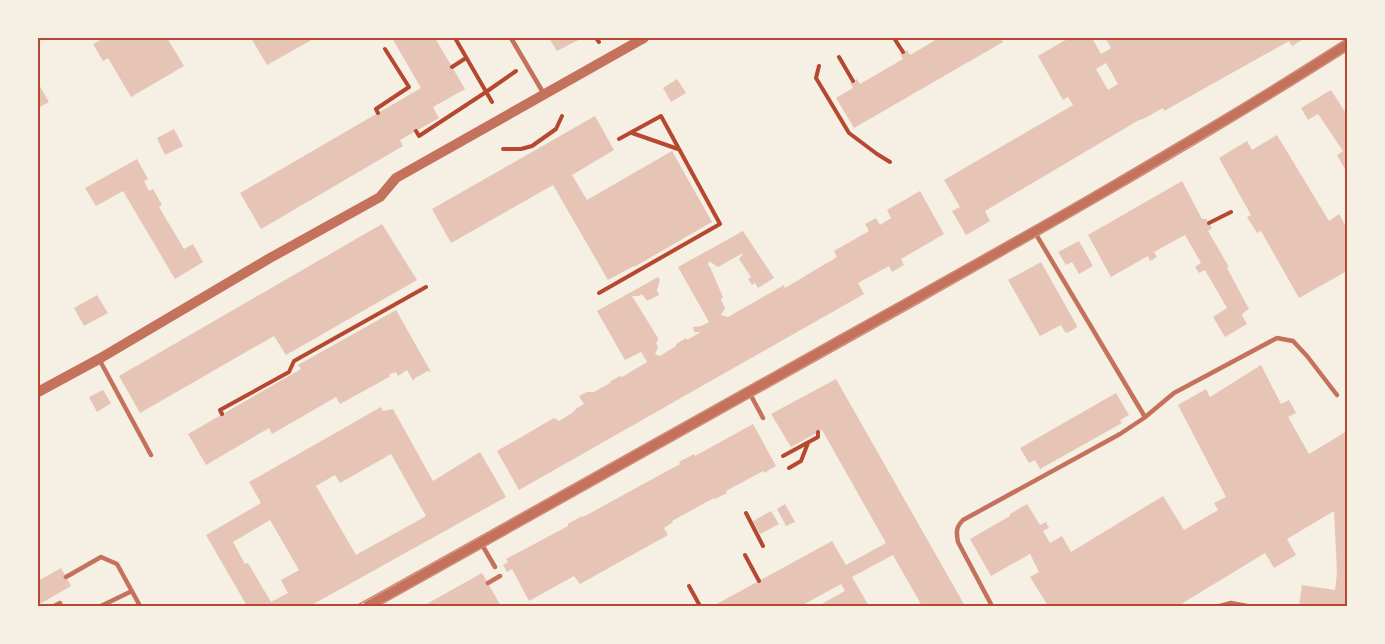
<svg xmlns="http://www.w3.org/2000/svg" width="1385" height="644" viewBox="0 0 1385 644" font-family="'Golos Text',sans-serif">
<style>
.building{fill:#e6c5b7;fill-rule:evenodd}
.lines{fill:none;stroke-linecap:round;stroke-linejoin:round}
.path{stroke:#b5482f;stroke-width:4}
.service{stroke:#c5725c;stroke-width:4.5}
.tertiary{stroke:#c5725c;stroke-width:10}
.tram{stroke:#cf8b77;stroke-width:1.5}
.neatline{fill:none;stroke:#b5482f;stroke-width:2}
</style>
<rect width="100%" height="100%" fill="#f6efe4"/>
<path class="building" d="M104 38H167L184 66 131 97 108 58 103 61 93 44Z
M251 38H315L267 65Z
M392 38H435L465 89 433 107 439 118 400 140 403 146 261 229 240 193 421 88Z
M549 38H582L557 51Z
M939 38H1001L1003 42 854 128 836 98 853 88 850 83 853 81 857 79 860 84 903 59 900 54 907 50 910 55Z
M1069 38H1092L1101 54 1111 48 1105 38H1305L1292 46 1289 41 1164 111 1163 108 1143 119 1139 120 985 211 990 221 966 235 952 211 960 207 944 180 1073 105 1068 97 1063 100 1038 56ZM1106 63 1118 84 1108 90 1096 69Z
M677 79 686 93 671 102 663 88Z
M38 83 49 102 38 108Z
M1331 90 1347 115V173L1337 155 1343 151 1318 114 1308 120 1301 108Z
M595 116 614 150 572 175 587 200 672 151 712 222 634 267V266L608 280 553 185 451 243 432 209Z
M174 129 183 146 165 155 157 138Z
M1277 135 1329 221 1339 214 1347 228V271L1299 298 1261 231 1257 233 1247 217 1251 215 1219 158 1247 141 1252 150Z
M137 159 148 179 144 181 149 191 153 189 162 205 159 207 184 249 193 244 203 262 175 279 123 191 96 206 85 188Z
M1182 181 1202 219H1206L1212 228 1208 231 1229 267 1227 268 1249 309 1243 313 1242 315 1247 324 1225 337 1213 317 1227 308 1205 270 1199 273 1195 267 1201 263 1185 235 1154 252 1157 257 1150 261 1148 256 1111 277 1088 235Z
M920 191 944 234 901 259 904 265 892 272 889 266 858 283 864 294 519 490 497 451 554 418 559 421 572 413 577 408 584 404 579 396 587 392H594L610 383 611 381 620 376 622 377 647 362 641 352 625 360 597 311 658 277 660 280 657 290 659 295 647 301 642 294 639 296H632L658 338V340L656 343 658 347 655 354 660 356 676 346V344L686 338 687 340 701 332H694L693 327 701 326 709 322 678 267 743 231 774 278 758 288 755 283 752 285 748 279 751 277 739 259 743 253 718 267 709 261 708 265 710 267 723 297 721 300 725 308 721 315 728 317 784 285 785 288 837 257 834 251 869 231 865 224 876 218 880 225 891 218 887 210Z
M382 224 417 280 286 355 274 336 140 413 119 376Z
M1079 241 1093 266 1079 274 1072 262 1066 265 1058 252Z
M1041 262 1077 326 1076 328 1067 333 1065 332 1061 325 1040 336 1008 280Z
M97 295 108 313 84 326 74 308Z
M396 310 431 372 428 371 415 378 413 381 407 370 398 376 396 372 390 374 389 377 340 404 336 397 272 434 269 428 206 465 188 434 301 369 298 365Z
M1261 365 1281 404 1289 400 1296 413 1288 417 1309 454 1347 431V606H1299L1302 585 1335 590 1337 573 1334 511 1287 539 1296 555 1274 568 1265 553 1178 606H1048L1030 577 1039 572 1030 554 991 576 970 539 1010 516V514L1027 504 1040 525 1046 522 1049 528 1043 531 1050 543 1062 536 1071 552 1163 496 1184 530 1218 510 1214 503 1226 497 1178 405 1206 389 1210 397Z
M836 379 965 606H922L893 555 852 577 869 606H825L823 603 845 591 841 584 801 606H713L832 541 846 565 886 543 822 430 791 447 771 414Z
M103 390 111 403 97 412 89 397Z
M1116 393 1129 415 1120 420 1122 423 1040 469 1035 460 1029 463 1020 448Z
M381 407 383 411 393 409 433 481 480 452 506 497 310 606H247L206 535 261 503 249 482ZM391 454 426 516 356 555 316 486 335 475 340 483ZM270 520 299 570 281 580 288 593 271 602 248 563 245 564 233 542Z
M753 424 776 466 764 473 763 471 726 491 727 493 715 499 714 498 672 521 673 522 664 528 668 535 580 584 574 576 529 601 512 569 507 572 503 565 508 562 506 559 568 526V524L582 516 583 517 680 464 679 462 694 454 695 456Z
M785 504 795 522 786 526 777 509Z
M771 511 779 524 760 534 753 521Z
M61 568 71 586 38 605V581Z
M482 573 501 606H423Z"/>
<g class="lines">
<path class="path" d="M455 38 492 102
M596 38 599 42
M894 38 903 52
M839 57 853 81
M819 66 816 78 849 133 877 154 890 162
M452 67 466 58
M378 113 376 109 409 87 385 49
M416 131 419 136 486 92 516 71
M632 133 678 149
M503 149H521L532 146 556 129 562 116
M1209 223 1231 212
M599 293 720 224 661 116 619 139
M222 414 220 410 289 372 294 361 426 287
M783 456 818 437V432
M789 468 801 461 808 443
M746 513 763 546
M745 555 759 581
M689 586 700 606"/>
<path class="service" d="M511 38 544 94
M1034 231 1145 417
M99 359 151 455
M749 392 763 418
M481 543 495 567
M66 577 101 557 117 564 140 606
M488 583 500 576
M54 606 60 603 61 606
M101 606 132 591
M992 606 958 542C956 532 956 527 963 520L1120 434 1144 418 1174 393 1277 338 1293 341 1307 356 1337 395
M1220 606 1231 603 1247 606"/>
<path class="tertiary" d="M38 392 99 359 270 258 380 197 396 178 644 38
M368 606 1069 212 1255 102 1348 44"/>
<path class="tram" d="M356 606C518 516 680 424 842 334 1013 239 1183 144 1348 38
M378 606C557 506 737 405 917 304 1062 222 1207 140 1348 50"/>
</g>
<rect width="1385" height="644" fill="none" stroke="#f6efe4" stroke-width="78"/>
<rect x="39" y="39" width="1307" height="566" class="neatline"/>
</svg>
